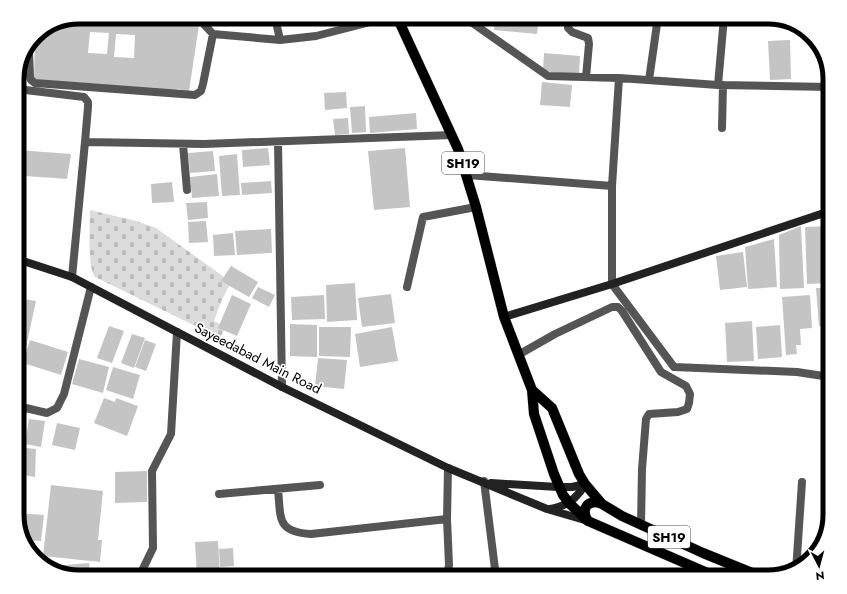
<svg xmlns="http://www.w3.org/2000/svg" width="847" height="594" viewBox="0 0 847 594" font-family="Jost,sans-serif">
<style>
.cemetery{fill:url(#cemetery-stones)}
.building{fill:#c4c4c4;fill-rule:evenodd}
.lines{fill:none;stroke-linecap:round;stroke-linejoin:round}
.primary-casing{stroke:#dbdbdb;stroke-width:11}
.lane{stroke:#555;stroke-width:8}
.street{stroke:#555;stroke-width:8}
.secondary{stroke:#222;stroke-width:8}
.primary{stroke:#000;stroke-width:10}
.labels{text-anchor:middle;stroke-width:3.5;stroke-linejoin:round;paint-order:stroke}
.shield{fill:#fff;stroke:#4c4c4c;stroke-width:1}
.shield-label{font-size:13px;font-weight:bold;fill:#000}
.street-label{font-size:14px;fill:#000;stroke:#fff}
.rim{fill:none;stroke:#000;stroke-width:5}
</style>
<defs>
<pattern id="cemetery-stones" width="16" height="16" patternUnits="userSpaceOnUse"><rect width="16" height="16" fill="#dcdcdc"/><path d="M2 7V4a2 2 0 0 1 4 0v3zM10 15v-3a2 2 0 0 1 4 0v3z" fill="#bbb"/></pattern>
</defs>
<rect width="100%" height="100%" fill="#fff"/>
<path class="cemetery" d="M90 210 136 221 156 228 231 282 221 302 214 321 226 327 220 338 95 277C87 267 90 224 90 210Z
M359 570 360 577H270V574Z"/>
<path class="building" d="M79 17H175V24L199 25 189 91 177 89 176 93 34 79 35 38 38 32ZM90 32 109 33 107 54 88 53ZM116 34 135 35 134 58 114 57Z
M495 17H539L537 34 494 30Z
M790 40 791 79 770 80 768 41Z
M544 53 580 56 579 75 543 71Z
M542 82 572 85 570 107 540 105Z
M346 92 347 108 325 110 324 93Z
M365 106 366 132 352 133 350 107Z
M416 113 417 129 370 133 369 117Z
M348 118 349 134 335 135 333 119Z
M268 148 270 165 243 167 242 150Z
M405 148 410 207 374 210 368 151Z
M18 150 71 154 67 179 25 176 26 162Z
M213 151 215 171 190 173 188 153Z
M237 154 240 195 222 196 219 156Z
M17 163 24 164 20 195 17 194Z
M217 174 219 196 192 198 190 177Z
M271 181 272 193 242 195 241 183Z
M172 182 174 202 152 203 151 184Z
M207 202 208 218 188 220 186 203Z
M206 221 208 242 189 243 188 222Z
M801 226 804 288 780 289 779 235Z
M830 226V283L807 284 805 227Z
M271 229 272 253 237 255 235 231Z
M233 233 235 255 214 256 213 235Z
M774 239 777 287 748 289 745 247Z
M743 252 747 287 720 290 716 256Z
M231 266 258 282 249 297 221 281Z
M355 283 357 320 327 322 326 285Z
M258 287 275 295 269 307 252 298Z
M816 288H830V326H819Z
M391 294 395 323 362 327 358 298Z
M232 295 251 304 237 336 218 328Z
M324 295 325 319 292 320 291 297Z
M810 295 812 328 800 329 801 345H796L797 354 786 355 782 297Z
M17 298 36 301 24 356 17 355Z
M752 321 754 361 727 362 725 323Z
M290 324 317 325V357L290 356Z
M780 325 782 357 758 359 756 327Z
M109 326 124 331 112 363 97 358Z
M319 327H351L350 357 319 356Z
M392 327 398 361 360 367 355 334Z
M132 334 145 338 134 368 121 363Z
M30 340 68 352 61 375 23 363Z
M145 340 156 344 146 371 135 367Z
M318 358 347 360 344 389 315 386Z
M79 359 109 367 103 393 72 384Z
M113 367 140 375 133 399 106 390Z
M104 398 115 402 116 398 138 406 127 436 94 423Z
M17 410 27 412 19 445 17 444Z
M29 419 45 421 41 447 25 444Z
M57 423 80 428 75 450 52 445Z
M17 447 36 449 35 477 17 474Z
M147 471V502L115 503V472Z
M51 485 103 491 98 540H102L100 562 43 556Z
M17 513 44 515 41 541 23 540 17 519Z
M218 541 220 577H197L195 542Z
M233 548 234 566 220 567 219 549Z
M89 563 90 577H78L53 568V566Z"/>
<g class="lines">
<g class="primary-casing">
<path id="primary" d="M397 17 458 149 476 207 504 317 532 390 534 414 554 474 563 495 569 503 588 521 717 577
M532 390 552 408 579 474 585 484 602 504 622 516 703 553 762 577
M588 521C580 509 588 498 602 504"/>
</g>
<path class="lane" d="M484 481 496 577"/>
<path class="street" d="M197 17 213 34 280 40 316 36 390 17
M275 17 280 40
M464 17 548 76 619 78 718 85 830 87
M569 17 568 28 572 32 588 38 589 44 586 77
M29 50 30 77 31 80 35 83 195 95 201 91 203 84 213 34
M619 78 612 186V284L674 367 797 372 830 377
M649 80 658 17
M718 85 724 17
M17 89 84 97 88 102V107L85 142 204 144 452 135
M722 128 723 85
M278 142 282 387
M183 144 187 190
M467 175 612 186
M826 212 830 151
M72 277 85 142
M407 287 423 217 476 207
M518 355 555 334 612 307H618L622 311 661 372 686 386 690 394 689 403 687 409 678 412 649 414 646 419 642 469 641 524
M17 406 47 413 57 408 64 394 91 287
M278 489C281 518 276 532 311 534L447 519
M219 494 320 485
M28 549 33 550 34 555
M796 571 802 482
M139 577 153 548 152 471 171 434 177 332
M447 577 449 565 447 519 448 468"/>
<path class="secondary" d="M17 259 72 277 282 387 448 468 547 509 588 521
M504 317 612 284 830 211
M491 483 558 487H572L585 484
M550 509C566 507 577 499 585 484"/>
<use href="#primary" class="primary"/>
</g>
<g class="labels">
<g class="shield">
<rect x="442" y="152" width="42" height="22" rx="3"/>
<rect x="648" y="526" width="42" height="22" rx="3"/>
</g>
<g class="shield-label">
<text x="463" y="168">SH19</text>
<text x="669" y="542">SH19</text>
</g>
<g class="street-label">
<text transform="translate(258 358) rotate(27)" y="5">Sayeedabad Main Road</text>
</g>
</g>
<path d="M0 0H847V594H0ZM79 24H768A55 55 0 0 1 823 79V515A55 55 0 0 1 768 570H79A55 55 0 0 1 24 515V79A55 55 0 0 1 79 24Z" fill="#fff" fill-rule="evenodd"/>
<path class="rim" d="M79 24H768A55 55 0 0 1 823 79V515A55 55 0 0 1 768 570H79A55 55 0 0 1 24 515V79A55 55 0 0 1 79 24Z"/>
<g transform="translate(819 566) rotate(174)" stroke="#ffffff" stroke-width="3" paint-order="stroke">
<path d="M0-3L7 15L0 10L-7 15Z" fill="#000000"/>
<text y="-6" font-size="11" font-weight="bold" text-anchor="middle" fill="#000000">N</text>
</g>
</svg>
